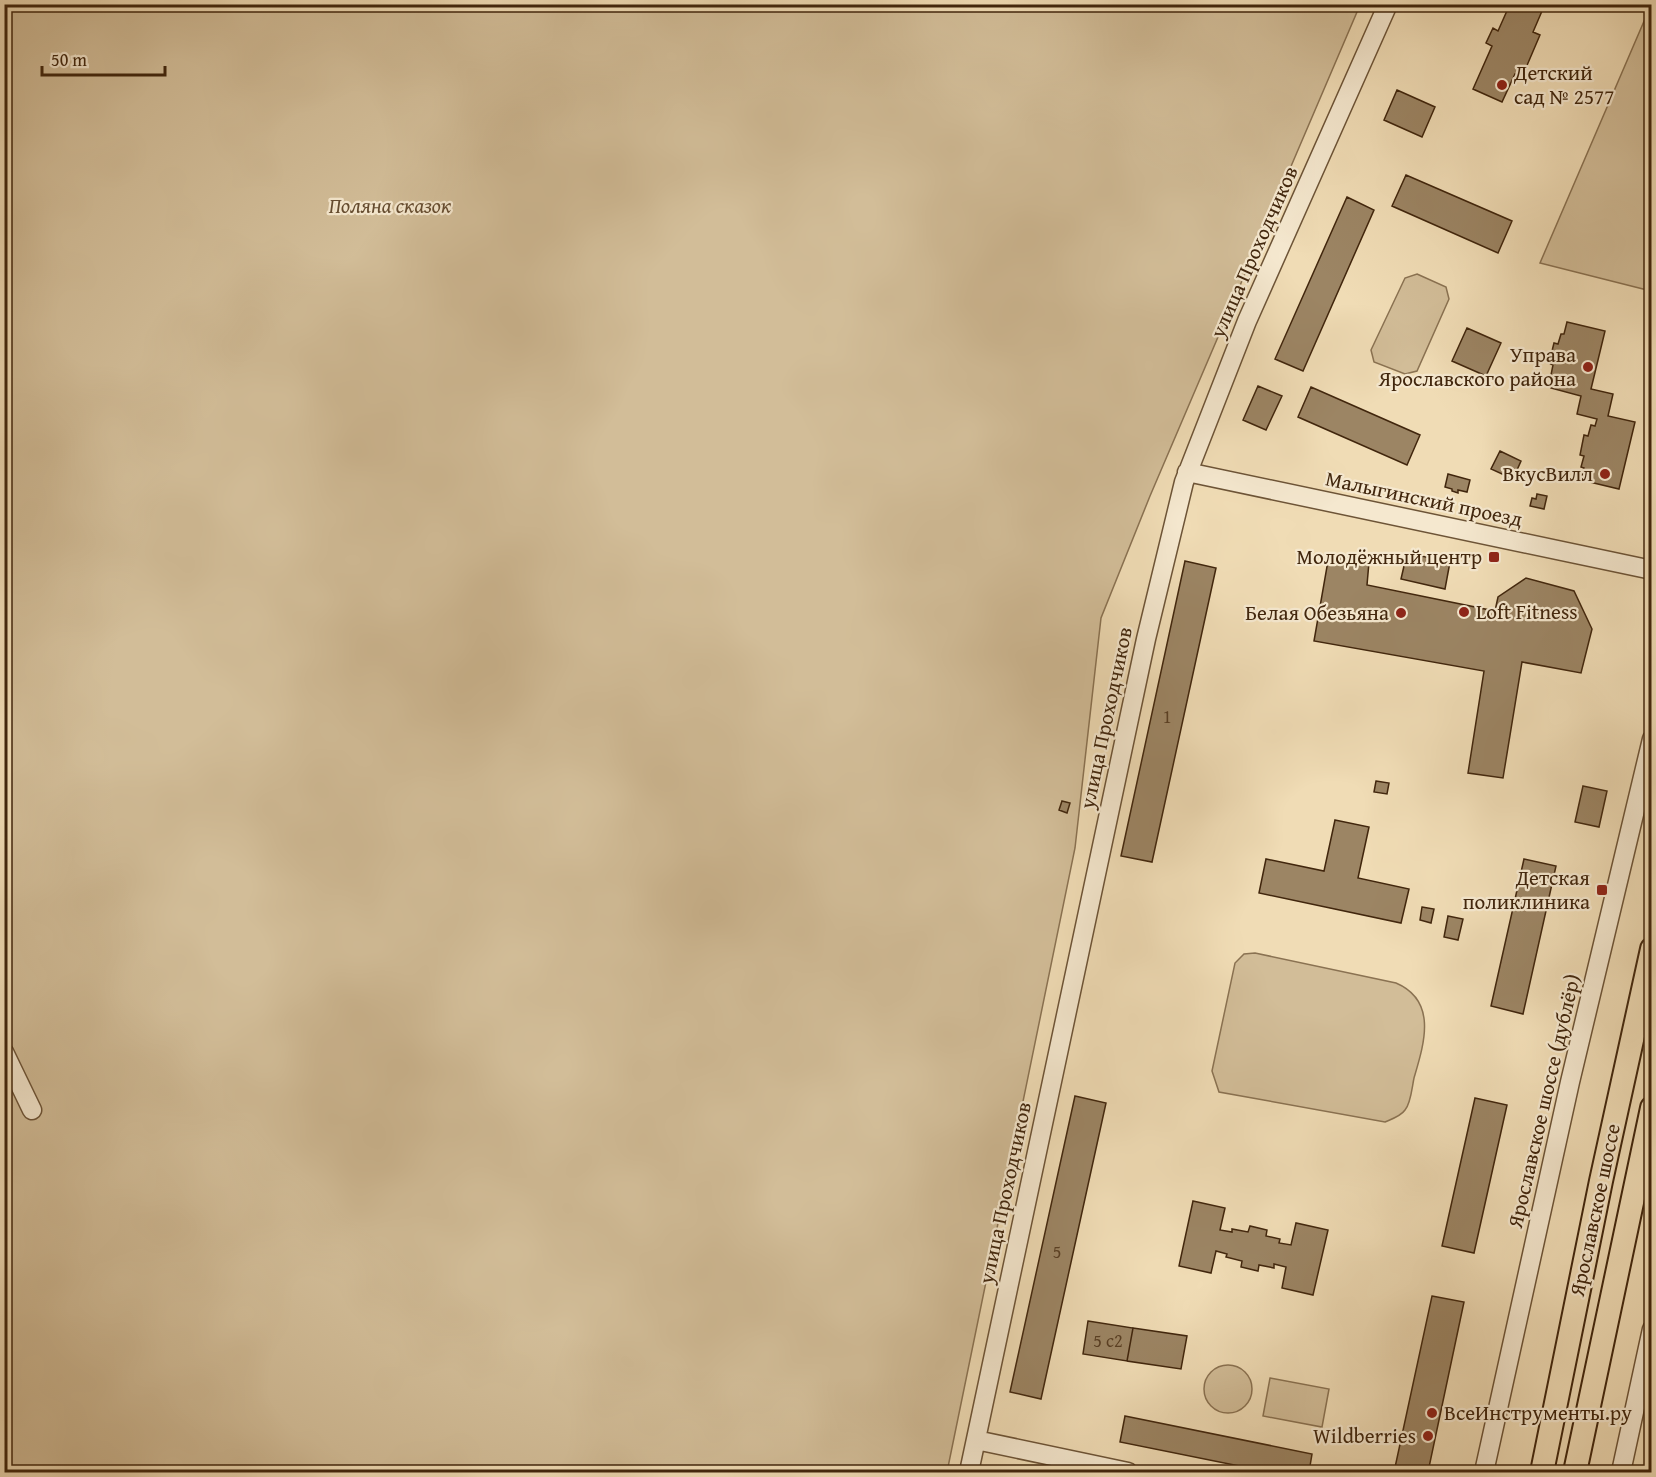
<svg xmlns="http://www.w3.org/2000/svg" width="1656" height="1477" viewBox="0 0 1656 1477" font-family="'Gentium Book Plus',serif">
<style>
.green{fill:#d2bd98;stroke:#8a7252;stroke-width:1.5}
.building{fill:#9c8564;stroke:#41260d;stroke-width:1.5}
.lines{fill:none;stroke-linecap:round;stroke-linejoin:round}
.minor-casing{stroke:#6d5437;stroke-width:21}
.major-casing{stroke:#41260d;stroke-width:26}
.minor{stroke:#f5e8cf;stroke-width:18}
.major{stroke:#f0dcb5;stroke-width:22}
.poi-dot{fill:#8f2418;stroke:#f5e8cf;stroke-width:2}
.labels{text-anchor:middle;stroke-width:4.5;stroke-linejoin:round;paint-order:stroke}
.number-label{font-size:18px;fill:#583e23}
.poi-label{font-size:21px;fill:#41260d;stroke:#f5e8cf;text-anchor:end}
.park-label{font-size:21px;font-style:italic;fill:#654c30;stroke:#f5e8cf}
.street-label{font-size:21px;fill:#41260d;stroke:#f5e8cf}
</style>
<rect width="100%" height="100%" fill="#f0dcb5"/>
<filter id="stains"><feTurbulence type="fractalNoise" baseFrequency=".00333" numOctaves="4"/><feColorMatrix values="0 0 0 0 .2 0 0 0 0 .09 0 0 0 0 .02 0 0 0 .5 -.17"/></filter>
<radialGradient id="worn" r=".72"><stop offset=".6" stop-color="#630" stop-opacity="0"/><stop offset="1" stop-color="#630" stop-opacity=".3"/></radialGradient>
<path class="green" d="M5 5H1360L1150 496 1101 618 1075 848 947 1472H5Z
M1651 5H1652L1651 291 1540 263Z
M1417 274 1446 287 1449 299 1417 371 1405 374 1374 362 1371 350 1405 278Z
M1255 953 1396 983C1438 1001 1424 1044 1414 1078 1412 1087 1411 1103 1405 1110 1401 1116 1392 1119 1385 1122L1219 1092 1212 1071 1235 963 1244 954Z
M1204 1389a24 24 0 1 1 48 0a24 24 0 1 1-48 0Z
M1270 1378 1329 1389 1322 1427 1263 1416Z"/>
<path class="building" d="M1510 4H1545L1533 32 1540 35 1522 77 1515 74 1502 102 1473 89 1492 46 1486 43 1493 28 1498 31Z
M1397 90 1435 107 1422 137 1384 120Z
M1406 175 1512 221 1498 253 1392 206Z
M1347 197 1374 210 1303 371 1275 359Z
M1567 322 1605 331 1591 389 1613 394 1608 416 1635 422 1619 489 1581 480 1584 468 1581 467 1584 456 1580 455 1584 435 1588 436 1591 425 1595 426 1597 419 1577 414 1581 396 1551 388 1554 376 1551 375 1553 365 1549 363 1554 343 1558 344 1561 334H1564Z
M1467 328 1501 343 1486 376 1452 361Z
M1258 386 1282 396 1266 430 1243 420Z
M1311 387 1420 435 1407 465 1298 417Z
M1500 451 1521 461 1513 479 1491 469Z
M1448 474 1470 480 1467 492 1458 490V493L1452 491V489L1445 487Z
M1537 494 1547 496 1544 509 1530 506 1532 498 1536 499Z
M1407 553 1450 562 1445 589 1401 579Z
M1329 555 1369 562 1367 585 1495 611 1498 597 1526 578 1574 591 1592 629 1581 673 1522 662 1503 778 1468 773 1484 671 1314 641Z
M1185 561 1216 568 1152 862 1121 856Z
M1376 781 1389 783 1387 794 1374 792Z
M1583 786 1607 791 1599 827 1575 822Z
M1062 801 1070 803 1067 813 1059 810Z
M1335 820 1369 827 1358 878 1409 889 1401 923 1259 893 1266 859 1324 871Z
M1524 859 1556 866 1523 1014 1491 1006Z
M1422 907 1434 909 1431 923 1420 920Z
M1448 916 1463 919 1458 940 1444 937Z
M1075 1096 1106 1103 1041 1399 1010 1392Z
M1475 1098 1507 1105 1474 1253 1442 1246Z
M1193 1201 1225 1208 1220 1230 1232 1232V1229L1248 1232 1250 1226 1267 1230 1266 1236 1280 1239 1279 1243 1291 1245 1296 1223 1328 1230 1313 1295 1282 1288 1286 1267 1274 1264V1268L1259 1265 1258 1271 1241 1267 1242 1261 1226 1257 1227 1254 1216 1251 1211 1273 1179 1266Z
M1432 1296 1464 1302 1428 1472H1394Z
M1088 1321 1133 1328 1127 1361 1083 1354Z
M1133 1328 1187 1336 1181 1369 1127 1361Z
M1125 1416 1312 1454 1309 1472H1269L1120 1442Z"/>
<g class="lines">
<g class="minor-casing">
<path id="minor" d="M1187 472 1652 570
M4 1052 32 1110
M976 1440 1128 1472
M969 1472 1146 639 1184 482 1247 321 1388 4
M1484 1472 1570 1082 1652 739
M1621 1472 1652 1329"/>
</g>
<g class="major-casing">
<path id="major" d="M1542 1472 1601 1181 1652 949
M1575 1472 1652 1108"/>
</g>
<use href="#minor" class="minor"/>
<use href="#major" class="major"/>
</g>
<g class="poi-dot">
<circle cx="1502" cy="85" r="6"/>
<circle cx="1588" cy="367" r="6"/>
<circle cx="1605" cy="474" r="6"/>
<rect x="1488" y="551" width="12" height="12" rx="3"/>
<circle cx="1464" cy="612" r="6"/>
<circle cx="1401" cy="613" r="6"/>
<rect x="1596" y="884" width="12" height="12" rx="3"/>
<circle cx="1432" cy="1413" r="6"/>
<circle cx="1428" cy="1436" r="6"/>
</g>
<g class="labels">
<g class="number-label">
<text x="1167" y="723">1</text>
<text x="1057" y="1258">5</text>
<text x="1108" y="1347">5 с2</text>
</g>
<g class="poi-label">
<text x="1514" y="80" text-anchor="start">Детский<tspan x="1514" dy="24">сад № 2577</tspan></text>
<text x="1576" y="362">Управа<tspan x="1576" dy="24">Ярославского района</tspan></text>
<text x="1593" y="481">ВкусВилл</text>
<text x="1482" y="564">Молодёжный центр</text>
<text x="1476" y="619" text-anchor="start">Loft Fitness</text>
<text x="1389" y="620">Белая Обезьяна</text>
<text x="1590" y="885">Детская<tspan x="1590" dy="24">поликлиника</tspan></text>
<text x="1444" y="1420" text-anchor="start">ВсеИнструменты.ру</text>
<text x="1416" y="1443">Wildberries</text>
</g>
<g class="park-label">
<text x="390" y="213">Поляна сказок</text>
</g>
<g class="street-label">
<text transform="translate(1254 252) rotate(-66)" y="7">улица Проходчиков</text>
<text transform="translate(1424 499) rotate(12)" y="7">Малыгинский проезд</text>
<text transform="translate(1106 718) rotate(-78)" y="7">улица Проходчиков</text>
<text transform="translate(1544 1101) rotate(-77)" y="7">Ярославское шоссе (дублёр)</text>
<text transform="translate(1005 1193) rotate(-78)" y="7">улица Проходчиков</text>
<text transform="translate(1595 1210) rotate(-78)" y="7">Ярославское шоссе</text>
</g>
</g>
<rect width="1656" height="1477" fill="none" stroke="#f0dcb5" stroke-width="24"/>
<rect x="6" y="6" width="1644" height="1465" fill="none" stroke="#41260d" stroke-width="3"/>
<rect x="12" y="12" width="1632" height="1453" fill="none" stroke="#41260d" stroke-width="1.5"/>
<path d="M42 66v9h123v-9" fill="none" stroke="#41260d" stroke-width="3"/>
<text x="51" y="66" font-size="18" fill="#41260d" stroke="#f5e8cf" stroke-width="4.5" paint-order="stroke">50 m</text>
<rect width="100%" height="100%" filter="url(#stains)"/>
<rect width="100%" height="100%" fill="url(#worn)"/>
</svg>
